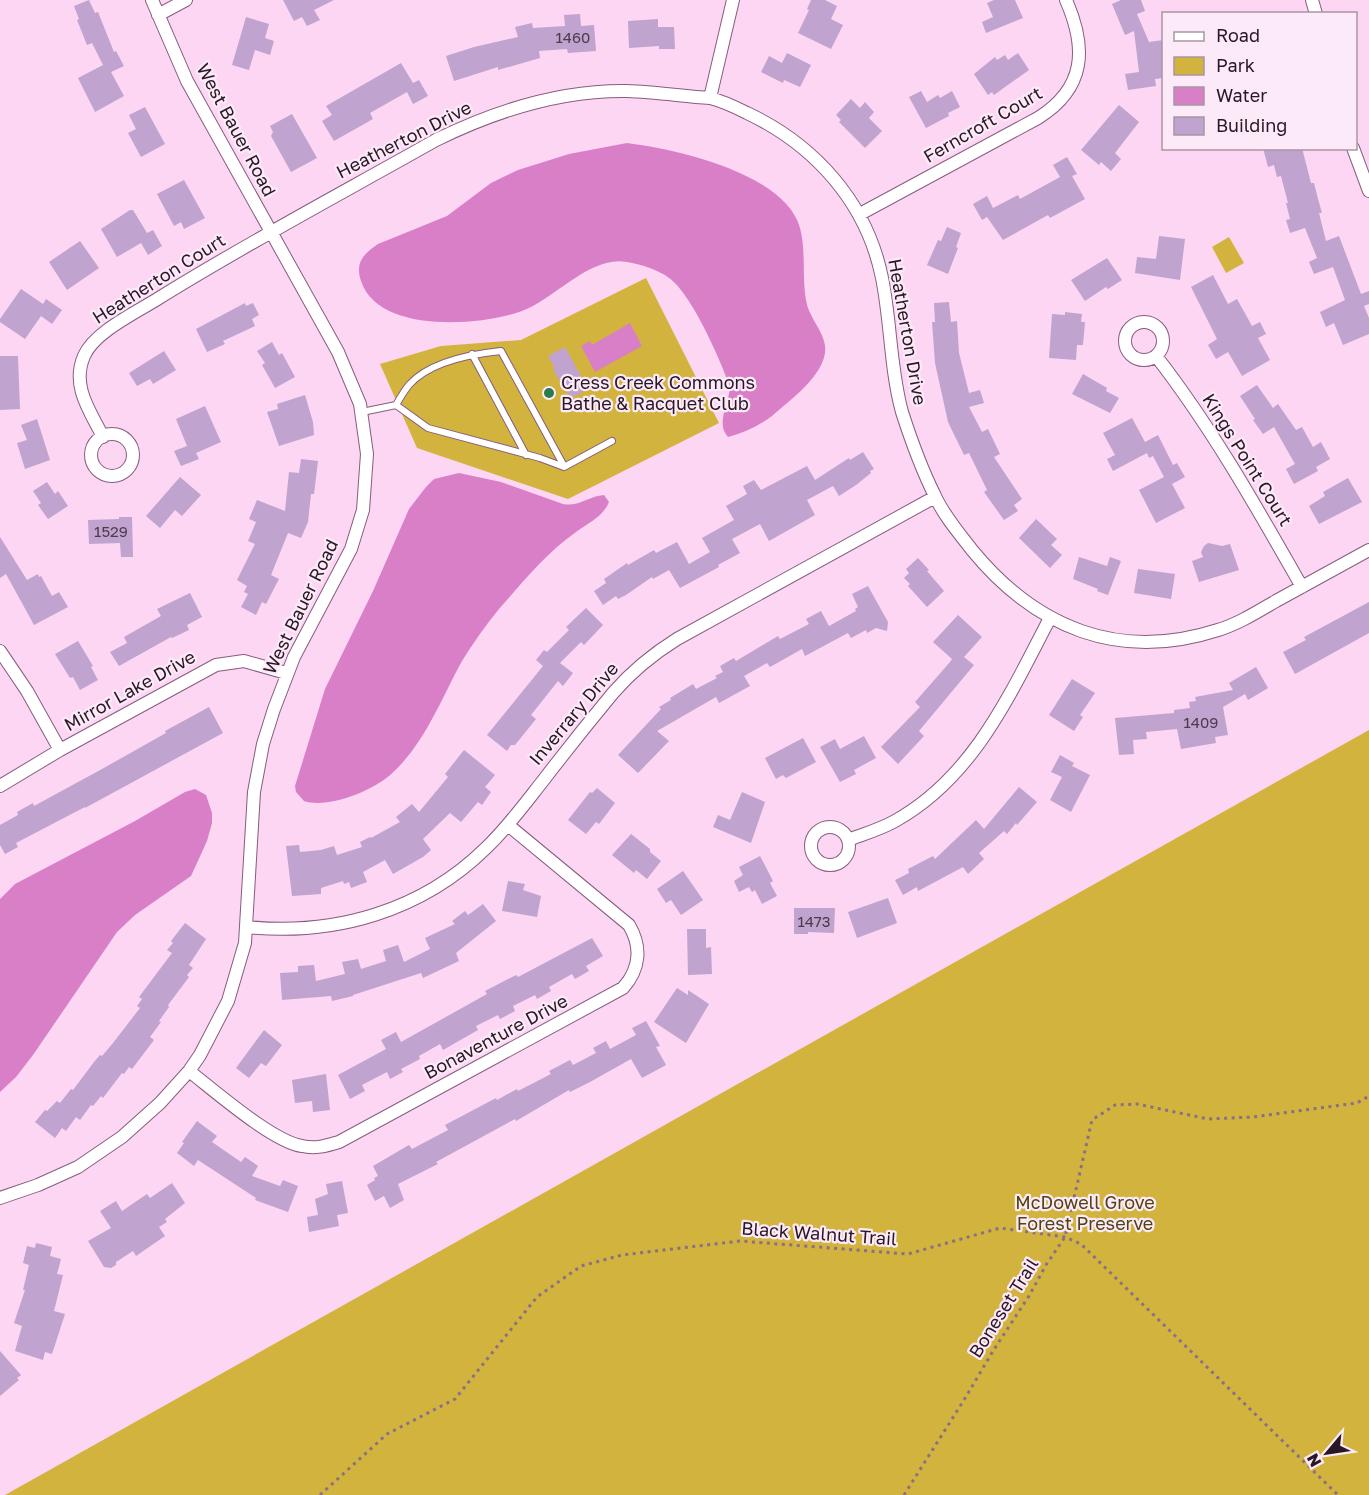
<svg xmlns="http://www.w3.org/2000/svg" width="1369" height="1495" viewBox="0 0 1369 1495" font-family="'Golos Text',sans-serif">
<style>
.green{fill:#d1b33d}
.water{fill:#d97fc7}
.building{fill:#c0a3ce}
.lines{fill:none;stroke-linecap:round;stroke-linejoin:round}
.lane-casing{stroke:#865d7d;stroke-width:8}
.street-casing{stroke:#865d7d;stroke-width:14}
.path{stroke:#8b7085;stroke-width:3;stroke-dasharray:3 4.5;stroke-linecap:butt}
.lane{stroke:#fff;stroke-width:6}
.street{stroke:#fff;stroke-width:12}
.poi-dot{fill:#297b4d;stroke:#fdeaf8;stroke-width:2}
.labels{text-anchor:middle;stroke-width:4.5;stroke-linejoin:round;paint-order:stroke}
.number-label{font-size:15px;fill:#4e3a4e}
.street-label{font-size:18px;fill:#281724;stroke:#fdeaf8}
.poi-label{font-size:18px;fill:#281724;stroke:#fdeaf8;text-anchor:start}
.park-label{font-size:18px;fill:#4f4310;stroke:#fdeaf8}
</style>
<rect width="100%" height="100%" fill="#fcd6f3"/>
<path class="green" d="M1229 237 1244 263 1226 273 1212 247Z
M646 278 719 423 568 499 417 448 380 364 441 346 521 340Z
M1369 730V1495H5Z"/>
<path class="water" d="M627 143C675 149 785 173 800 228 806 250 802 277 806 300 808 315 820 327 824 341 833 370 790 400 772 416 759 426 743 433 728 437 714 421 732 403 729 384 720 359 691 293 669 278 659 270 640 264 627 262 590 255 555 299 522 311 481 326 378 334 361 281 355 263 363 254 378 244L447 216 491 183 518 170 569 154Z
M630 323 642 346 595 372 581 346 590 341 592 345Z
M459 473 501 482 563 504C579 507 589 496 604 495L609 502C603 517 588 523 576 532 546 553 523 582 499 609 486 625 473 643 462 661 441 699 424 746 389 776 371 791 328 809 304 801L296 792 295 786 325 689 373 591 409 509 426 487 434 479Z
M195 789 206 795 212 813V823L207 841 191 876 135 915 117 932 33 1055 16 1077 0 1092V899L15 884 135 821 185 792Z"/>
<path class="building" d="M89 0 95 13 98 12 114 52 116 51 124 66 111 72 124 96 95 112 78 78 103 65 92 43 87 45 77 20 79 19 74 6Z
M283 0H334L314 10 320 20 307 26 302 17 294 21Z
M811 0H825L837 6 831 19 843 25 831 49 798 33 809 10 807 9Z
M994 0H1015L1023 18 986 33 982 22 993 17 987 3Z
M1121 0H1141L1145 11 1137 14 1149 42 1164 40V78L1155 79 1156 86 1128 90 1125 74 1139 72 1134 31 1125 35 1112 4Z
M580 14 581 26 594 25 596 51 568 53 567 49 539 51 540 58 498 70V67L454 81 446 56 474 47 518 37 515 27 532 23 533 28 565 26 564 15Z
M246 17 269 24 265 38 274 41 270 55 255 50 249 70 232 65Z
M658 19V27H674L675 49H659V46L629 48 628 21Z
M787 53 811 65 800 87 784 80 783 83 761 72 769 56 782 63Z
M1018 53 1029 70 994 95 992 92 988 95 974 74 995 57 997 60 1005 55 1008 60Z
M401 63 413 83 419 80 428 96 413 104 407 92 370 113 373 119 334 141 322 121 332 115 326 106Z
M921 91 927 102 938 95 940 98 952 91 960 107 948 113 949 116 926 128 909 97Z
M851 99 860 108 865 102 874 112 869 118 882 131 865 148 839 122 841 120 836 115Z
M1119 105 1139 122 1115 153 1121 159 1111 171 1101 162 1099 165 1081 150Z
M145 107 165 144 141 157 128 133 136 129 129 115Z
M292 114 317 158 291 172 271 136 273 132 270 126Z
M1263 148H1302L1311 183H1314L1318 199 1322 213H1319L1326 241 1339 236 1361 294 1369 291V304L1364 306 1369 318V334L1343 345 1334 323 1326 327 1320 312 1345 300 1333 267 1314 274 1309 262 1317 258 1305 228 1290 233 1286 220 1290 219 1286 203H1288L1281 176 1277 177 1274 165 1268 167Z
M1067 157 1077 174 1072 176 1085 199 1050 218 1048 215 1003 240 987 217 982 220 973 204 987 196 993 208 1018 195 1020 199 1060 177 1053 165Z
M184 180 205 218 184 229 181 222 174 226 157 194Z
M130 210H133L147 233 153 230 162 246 148 255 141 243 117 257 101 229Z
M947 227 961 233 956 247 958 248 948 274 927 265 938 240 941 241Z
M1159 236 1185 239 1180 280 1135 273 1137 257 1156 259Z
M80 241 99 268 67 290 49 262Z
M1107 258 1122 280 1108 289 1106 287 1085 301 1071 280Z
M1213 275 1228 304 1237 299 1252 326 1260 322 1266 334 1258 338 1270 360 1242 376 1228 352 1216 359 1208 345 1217 339 1191 287Z
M21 289 43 304 46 299 62 310 52 324 41 316 25 339 0 322V319Z
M949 302 951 322 957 321 959 353 969 393 980 390 984 403 969 407 982 432 988 429 1000 454 994 457 1022 499 1014 505 1018 511 1004 520 984 492 987 490 969 453 964 455 948 422 935 363 932 322H935L934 303Z
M245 303 246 306 253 303 259 315 252 319 255 326 223 341 225 344 207 352 196 329Z
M1065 312 1082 314 1081 322H1085L1083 345H1077L1076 360 1049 358 1052 314 1065 315Z
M272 342 279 355 282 353 295 377 275 388 262 365 265 363 257 351Z
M565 347 588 389 571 398 553 370 555 369 548 356Z
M164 351 176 370 153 384 150 379 137 386 129 373Z
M0 356H18L20 409 0 410Z
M1083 374 1107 388 1106 391 1119 398 1110 413 1072 394Z
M1257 385 1273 408 1278 404 1296 430 1302 427 1313 447 1321 442 1330 459 1316 467 1318 471 1294 484 1286 469 1295 464 1274 427 1263 434 1253 420 1255 419 1240 396Z
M305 395 313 422 314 435 279 446 267 412 278 409 277 404Z
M205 406 221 442 196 453 199 459 181 466 174 451 187 446 176 419Z
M1132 418 1145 442 1158 435 1173 465 1177 463 1185 477 1172 484 1185 508 1156 523 1139 490 1164 477 1153 456 1149 458 1147 453 1113 471 1107 459 1115 455 1103 433Z
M37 419 50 460 25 469 17 443 27 440 21 425Z
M863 452 874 469 870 471 871 473 856 485 839 496 833 486 807 500 815 515 769 541 760 524 732 539 740 553 718 565 719 567 680 588 669 570 653 579 652 577 626 595 618 599 616 596 603 605 594 591 606 583 604 579 627 563 628 565 654 550 656 553 677 542 689 564 710 552 702 538 734 520 726 506 747 494 743 486 754 480 761 490 807 466 815 480 849 458 850 460Z
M301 459 318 461 314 494H311L308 522 301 538 288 533 271 575 279 579 266 604 262 602 256 615 241 607 248 594 244 592 247 586 237 580 255 544 248 541 256 522 249 519 257 500 285 511 289 472 299 473Z
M180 477 201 495 182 516 175 510 160 528 146 516Z
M1348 478 1362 502 1319 524 1309 506 1325 496 1323 492Z
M47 482 55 494 58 491 68 506 48 519 38 505 41 503 33 491Z
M119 517H132L133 557H121L120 543 89 544 88 520 119 519Z
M1036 519 1057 539 1051 545 1062 555 1050 568 1019 538Z
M0 537 27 580 38 574 39 577 41 576 52 596 59 592 68 607 34 625 6 574 0 578Z
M1208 543 1222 546 1230 544 1239 570 1199 582 1192 561 1203 557 1201 552 1204 546Z
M1079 557 1107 566 1110 557 1121 561 1108 595 1097 591 1098 589 1073 579Z
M918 558 929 570 927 571 944 591 927 607 908 586 910 584 904 578 909 573 906 569Z
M1138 569 1175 574 1171 599 1134 593Z
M868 586 888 622 887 631 876 628 867 633 866 630 851 638 848 633 805 656 802 649 770 667 767 663 744 676 750 686 719 703 716 697 657 731 669 741 638 773 618 755 661 709 659 707 671 700 670 698 693 684 696 689 717 678 715 676 723 672 720 666 734 658 736 661 778 636 780 639 809 624 806 619 821 611 829 626 856 611 855 609 858 607 852 594Z
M190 593 202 617 187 625 189 630 172 638 171 637 119 666 110 652 127 643 124 637 161 616 157 609Z
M1369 602V633L1295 674 1283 652 1306 640 1304 637Z
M586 608 603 625 584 645 581 642 560 663 573 673 563 686 558 681 531 715 536 719 515 745H511L507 751 487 735 543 666 536 660 544 650 547 652 569 630 566 627Z
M958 615 982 637 964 657 974 665 919 731 924 736 898 764 881 747 920 707 915 702 950 662 952 659 933 642Z
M78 641 93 666 91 667 98 680 80 690 73 677 70 678 55 654Z
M1256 667 1268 688 1248 700 1245 694 1223 707 1228 735 1215 737 1216 743 1181 749 1177 729 1146 732 1147 739 1133 740 1134 754 1119 755 1115 718 1174 713V710L1190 708 1189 702 1196 701 1195 697 1233 690 1229 683Z
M1072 679 1095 693 1080 715 1083 717 1074 731 1049 715Z
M209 707 223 733 85 808V807L16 843 18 847 5 854 0 845V825L18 815 17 812 33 803 34 806 102 769 166 733 165 731Z
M864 736 876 758 854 770 856 774 840 782 820 747 835 739 840 749Z
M803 738 816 762 786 778 783 775 776 779 765 758Z
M464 750 495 775 485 787 491 792 482 805 478 802 461 822 450 813 423 839 431 850 423 857 393 874 385 860 363 872 367 882 351 888 349 882 344 884 343 881 321 888V894L292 896 286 846 299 845 300 852 321 850 334 846 337 855 362 847 360 842 370 837 371 838 400 822 396 817 412 804 419 812 448 777 445 774Z
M1060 755 1074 763 1072 766 1090 775 1071 812 1050 800 1062 777 1051 772Z
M1019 787 1037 802 1017 825 1016 823 1007 834 1004 831 979 853 984 859 968 874 963 867 918 891 917 887 903 895 895 880 909 873 908 869 933 856 935 859 976 820 984 829Z
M597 788 615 803 599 824 596 822 586 834 568 820 590 792 592 793Z
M742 792 765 802 751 843 713 827 718 815 730 820Z
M631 834 650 849V852L661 861 647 879 636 870 634 873 612 855Z
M760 856 773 881 770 883 777 896 762 904 755 890 752 892 749 887 739 892 734 881 743 875 739 867Z
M683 871 703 900 681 915 671 900 666 903 657 889Z
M508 881 525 884 523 890 541 896 537 917 502 911Z
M888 898 897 923 857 938 848 912Z
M483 904 496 921 456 953 459 961 423 978 421 973 353 995V996L332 1001 331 996 282 1000 280 973 298 972V966L314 965 316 981 345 974 342 962 358 959 361 969 386 961 383 950 398 945 404 962 430 949 425 938 455 924 452 921 465 911 468 915Z
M794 908H835L834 933 808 932V934H794Z
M185 923 206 939 189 965 193 968 187 975 189 977 168 1005 169 1007 159 1021 161 1022 150 1037 154 1040 132 1069 129 1067 124 1074 122 1073 103 1098 101 1096 93 1106 91 1105 80 1120 76 1117 66 1131 62 1128 55 1138 35 1122 45 1110 47 1111 57 1101 60 1103 71 1089 73 1090 94 1062 100 1055 102 1056 113 1043 140 1008 137 1006 142 999 139 997 172 953 167 950 173 943 171 941Z
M687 929H706V948L711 947 712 974 688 975Z
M592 938 603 956 586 966 589 971 575 979 572 974 549 987 551 991 537 999 535 995 513 1006 515 1011 500 1019 498 1015 476 1026 478 1030 443 1050 440 1044 419 1056 420 1059 401 1069 403 1072 390 1079 387 1072 362 1085 365 1091 350 1099 338 1075 386 1049 381 1040 396 1032 401 1042 487 994 485 991 516 975 518 977Z
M677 988 688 995V990L709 1004 686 1043 654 1022Z
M646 1021 660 1046 656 1047 666 1065 642 1078 631 1059 590 1082 570 1092 569 1090 516 1121 515 1119 436 1162 438 1164 398 1184 404 1200 390 1208 384 1196 375 1201 367 1185 375 1180 374 1178 378 1176 373 1166 409 1145 412 1149 448 1130 445 1125 496 1098 497 1100 517 1089 518 1091 551 1074 549 1071 570 1060 573 1065 596 1053 593 1048 606 1041 610 1049 636 1035 632 1028Z
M264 1030 282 1045 266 1066 261 1063 249 1078 236 1068Z
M326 1074 330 1110 313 1112 312 1101 295 1103 292 1080Z
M197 1121 217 1136 212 1142 241 1162 245 1157 258 1166 252 1176 280 1186 283 1180 298 1186 288 1212 255 1200 256 1198 198 1160 194 1166 177 1153 184 1143 182 1142Z
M342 1181 348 1213 337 1215 339 1226 309 1232 307 1217 318 1215 315 1199 328 1194 326 1184Z
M172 1183 185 1203 165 1219 167 1222 159 1227 165 1236 136 1256 133 1251 116 1262V1265L111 1268 104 1267 88 1241 111 1228 100 1211 116 1201 122 1211 147 1194 150 1198Z
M36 1243 52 1247 50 1256 61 1259 57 1274 63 1275 54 1311 65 1314 52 1354 45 1352 43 1360 15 1351 22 1326 14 1323 25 1290H23L29 1265 23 1263 27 1246 35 1248Z
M0 1351 21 1375 17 1378 19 1380 0 1396Z"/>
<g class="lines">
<g class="lane-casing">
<path id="lane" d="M472 354 526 455
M396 405C400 398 404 391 409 385 429 362 472 354 501 351L564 466
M362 412 396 405 428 428 540 458 564 467 612 441"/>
</g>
<g class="street-casing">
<path id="street" d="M1312 0 1316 14
M158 15 186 0
M710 98 733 0
M1353 148 1369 191
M860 214 1038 118C1086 88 1087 48 1066 0
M1125 341a19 19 0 1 1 38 0a19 19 0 1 1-38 0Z
M1156 356C1212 428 1257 508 1302 587
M91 455a21 21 0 1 1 42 0a21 21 0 1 1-42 0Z
M103 437C90 411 71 386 84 356 94 332 137 312 159 298 249 242 344 192 436 140 495 111 561 90 627 91 655 92 682 96 710 98 723 101 735 107 747 113 815 145 867 203 882 278 891 322 890 368 902 412 911 440 922 470 935 496 944 516 959 533 972 550 1036 628 1119 662 1218 630 1238 624 1257 612 1276 601 1307 584 1338 567 1369 550
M0 651 27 691 60 750
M0 786 60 750 216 665 244 661 286 673
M811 846a19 19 0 1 1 38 0a19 19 0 1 1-38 0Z
M848 840C864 834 881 829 895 821 974 777 1010 694 1050 618
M247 927C335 936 422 911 486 848 507 828 524 805 542 782 565 752 589 722 613 693 632 671 653 654 677 639L935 497
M189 1071C215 1091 273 1142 302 1146 315 1149 326 1146 339 1142L623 988C640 969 642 947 629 925L508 825
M0 1198 38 1185 78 1167 122 1137 160 1103 189 1071 200 1055 228 1001 245 943 254 792 263 744 274 709 294 657 351 549 363 510 367 454 360 404 338 352 187 81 152 0"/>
</g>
<path class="path" d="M320 1495 387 1434 455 1399 537 1297 581 1266 622 1255 740 1241 908 1254 1000 1228 1065 1237 1081 1244 1338 1495
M904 1495 964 1400 993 1351 1029 1296 1046 1265 1065 1237 1092 1120 1115 1105 1137 1104 1208 1119 1253 1117 1357 1103 1369 1096"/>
<use href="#lane" class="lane"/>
<use href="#street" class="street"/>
</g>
<circle class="poi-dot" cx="549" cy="393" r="6"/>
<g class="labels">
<g class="number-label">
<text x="573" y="43">1460</text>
<text x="111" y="537">1529</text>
<text x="1201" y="728">1409</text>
<text x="814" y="927">1473</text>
</g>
<g class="street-label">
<text transform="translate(983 125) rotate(-30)" y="6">Ferncroft Court</text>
<text transform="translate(236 130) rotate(62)" y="6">West Bauer Road</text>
<text transform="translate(404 140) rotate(-27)" y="6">Heatherton Drive</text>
<text transform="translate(159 279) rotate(-32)" y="6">Heatherton Court</text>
<text transform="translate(907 332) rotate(80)" y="6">Heatherton Drive</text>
<text transform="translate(1247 460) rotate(58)" y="6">Kings Point Court</text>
<text transform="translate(301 607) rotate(-64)" y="6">West Bauer Road</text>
<text transform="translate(130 691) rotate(-29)" y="6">Mirror Lake Drive</text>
<text transform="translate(574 714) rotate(-50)" y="6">Inverrary Drive</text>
<text transform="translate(496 1037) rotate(-28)" y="6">Bonaventure Drive</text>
<text transform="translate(819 1234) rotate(4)" y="6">Black Walnut Trail</text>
<text transform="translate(1004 1308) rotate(-58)" y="6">Boneset Trail</text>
</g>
<g class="poi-label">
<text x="561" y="389">Cress Creek Commons<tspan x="561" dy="21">Bathe &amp; Racquet Club</tspan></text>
</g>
<g class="park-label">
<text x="1085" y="1209">McDowell Grove<tspan x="1085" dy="21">Forest Preserve</tspan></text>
</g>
</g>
<rect x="1162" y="12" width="195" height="138" fill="#fdeaf8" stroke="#a896a3" stroke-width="1.5"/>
<rect x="1174" y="32" width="30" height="9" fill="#ffffff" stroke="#a896a3" stroke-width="1.5"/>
<text x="1216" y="42" font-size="18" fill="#281724">Road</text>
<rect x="1174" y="57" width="30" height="18" fill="#d1b33d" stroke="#a896a3" stroke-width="1.5"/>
<text x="1216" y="72" font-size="18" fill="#281724">Park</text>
<rect x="1174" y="87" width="30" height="18" fill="#d97fc7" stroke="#a896a3" stroke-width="1.5"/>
<text x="1216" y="102" font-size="18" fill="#281724">Water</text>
<rect x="1174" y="117" width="30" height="18" fill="#c0a3ce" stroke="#a896a3" stroke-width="1.5"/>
<text x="1216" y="132" font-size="18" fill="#281724">Building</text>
<g transform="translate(1327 1453) rotate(241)" stroke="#fdeaf8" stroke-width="4.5" paint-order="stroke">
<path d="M0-4.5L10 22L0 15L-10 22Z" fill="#281724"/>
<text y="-9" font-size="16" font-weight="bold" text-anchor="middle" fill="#281724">N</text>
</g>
</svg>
